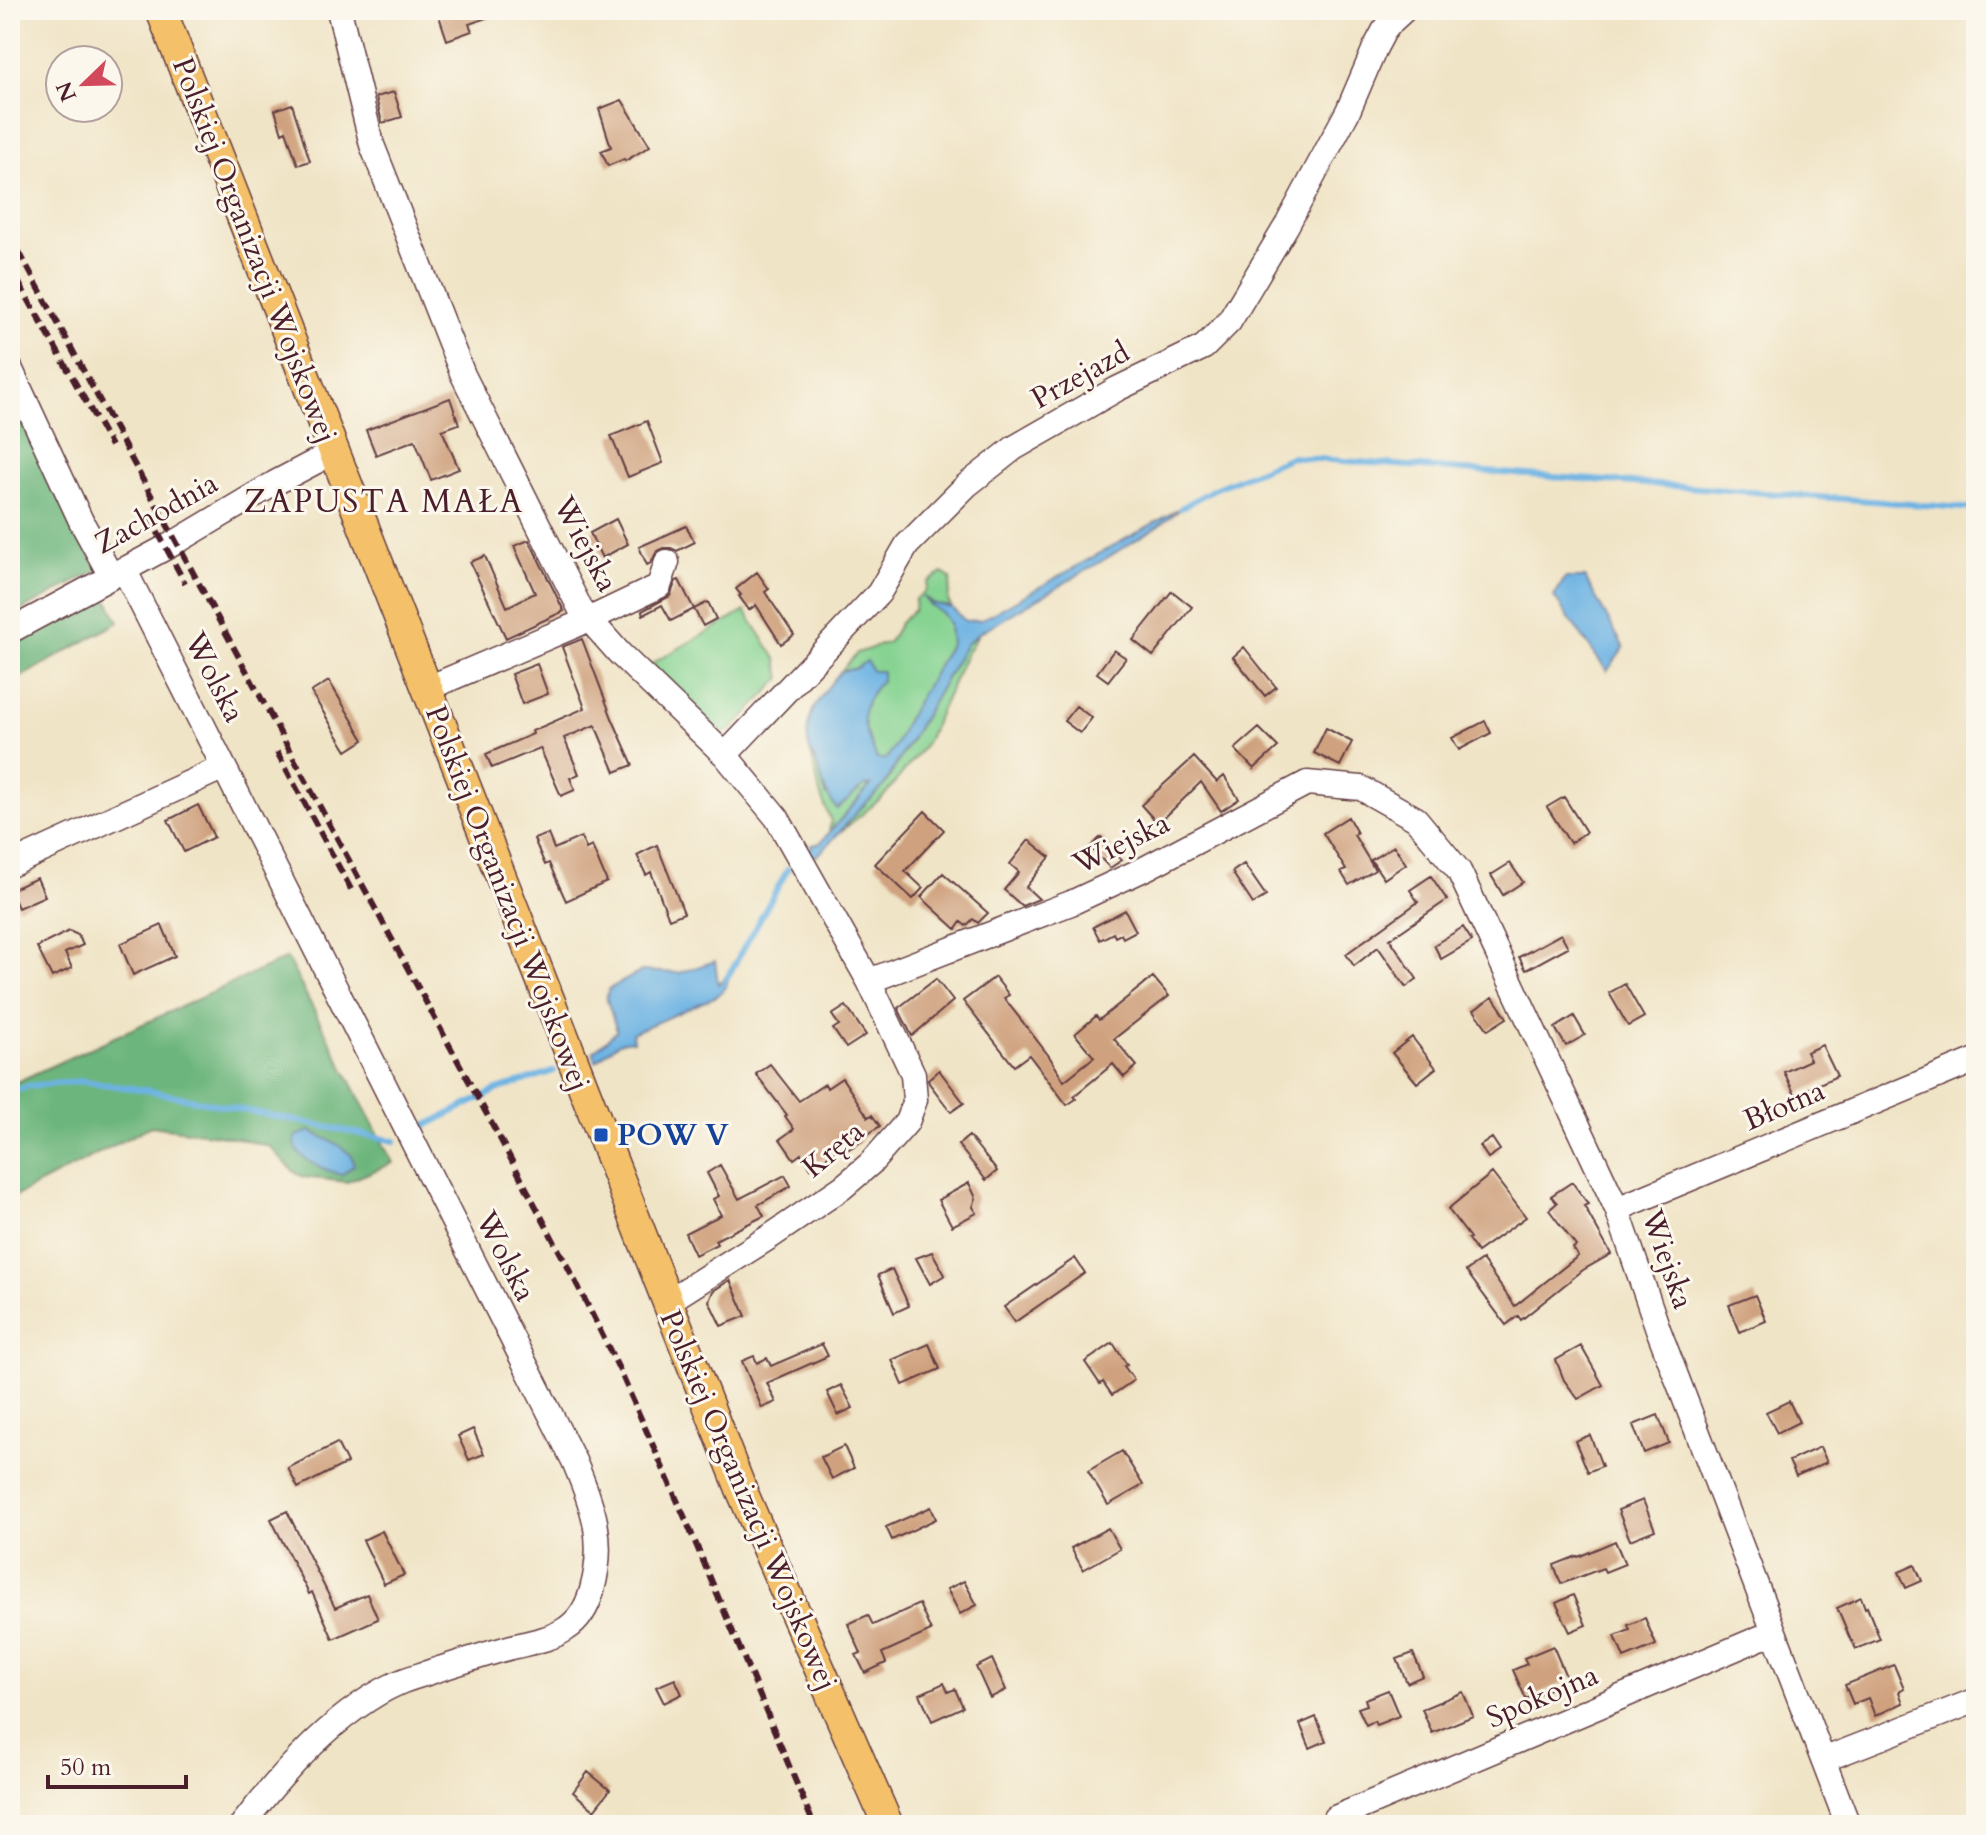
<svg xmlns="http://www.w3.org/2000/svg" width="1986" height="1835" viewBox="0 0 1986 1835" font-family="Cardo,serif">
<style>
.green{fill:#86d392;stroke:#68795e;stroke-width:2}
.forest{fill:#6cb57c;stroke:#5b6a54;stroke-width:2}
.water{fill:#6cb2e3;stroke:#5b6887;stroke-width:2}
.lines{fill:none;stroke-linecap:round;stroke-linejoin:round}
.stream{stroke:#6cb2e3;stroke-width:6}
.building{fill:#cfa17e}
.minor-casing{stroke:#633d42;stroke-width:27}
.major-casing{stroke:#633d42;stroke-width:33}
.minor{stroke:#fff;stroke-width:24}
.major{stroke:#f4c16a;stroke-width:30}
.rail{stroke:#4a1f2b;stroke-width:6;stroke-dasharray:12 6;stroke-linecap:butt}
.transit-dot{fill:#1a4fb4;stroke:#fbf7ec;stroke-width:3}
.labels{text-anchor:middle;stroke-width:6;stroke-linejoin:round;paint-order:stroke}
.street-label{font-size:30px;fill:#4a1f2b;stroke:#fbf7ec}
.transit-label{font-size:30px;font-weight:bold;fill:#164399;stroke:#fbf7ec;text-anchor:start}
.neighbourhood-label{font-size:32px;letter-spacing:2px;fill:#4a1f2b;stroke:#fbf7ec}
</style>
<rect width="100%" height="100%" fill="#fbf7ec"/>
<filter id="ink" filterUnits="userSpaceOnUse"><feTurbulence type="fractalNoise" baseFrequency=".0125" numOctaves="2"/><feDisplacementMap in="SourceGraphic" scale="16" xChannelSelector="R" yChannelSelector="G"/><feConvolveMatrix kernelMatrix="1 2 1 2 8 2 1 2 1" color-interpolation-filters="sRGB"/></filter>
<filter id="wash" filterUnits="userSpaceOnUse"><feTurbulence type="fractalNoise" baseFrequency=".006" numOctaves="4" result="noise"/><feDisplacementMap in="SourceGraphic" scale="32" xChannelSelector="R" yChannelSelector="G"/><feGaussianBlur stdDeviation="1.8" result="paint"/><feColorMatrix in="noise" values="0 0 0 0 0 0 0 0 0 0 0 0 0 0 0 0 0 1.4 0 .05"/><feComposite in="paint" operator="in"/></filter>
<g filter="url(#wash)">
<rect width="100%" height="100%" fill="#f0e4c6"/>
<path class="green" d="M943 573 951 579 948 601 952 608 932 603 926 598 929 604 943 614 949 623 951 643 905 723 896 744 886 759H877C863 725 854 710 882 680L872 671 866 662 854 669 841 671 857 653 889 642 900 623 914 610 915 599 925 592 928 582Z
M745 611 777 660 781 678 730 731H718L651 664Z
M979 633 966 654 925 745 884 796 838 834 857 812 883 787 889 778 966 644Z
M810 749 816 762 826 796 872 784 829 832 831 821 820 794Z"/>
<path class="forest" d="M10 396 98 570 10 616Z
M106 596 119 622 10 683V646Z
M287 958 393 1163 347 1182 303 1177 293 1171 269 1146 232 1137 151 1126 10 1199V1085Z"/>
<path class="water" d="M1186 505 1157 527 1102 561 979 633 966 644 883 787 857 812 827 846 818 855 810 857 808 853 812 845 820 843 871 785 864 786 837 809C822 791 824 781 816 762 815 758 812 755 810 751 799 719 823 693 841 671L854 669 867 661 872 671H882V680C854 710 863 725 877 759H886L896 744 905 723 951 643 949 623 943 614 929 604 922 596 932 603 952 608 965 621 981 620Z
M1565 578H1585L1624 648 1607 671 1554 597Z
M715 961 718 984 729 974 726 987 717 996 632 1033 633 1041C619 1037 608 1053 596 1061L593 1052 617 1031 606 997 609 989 642 971 679 973Z
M310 1131 339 1145 352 1156 354 1165 341 1175C325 1169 288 1158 296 1136Z"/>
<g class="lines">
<path class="stream" d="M1181 508 1214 489 1291 457 1976 509
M727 978 788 869
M10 1093 28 1086 83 1081 151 1091 395 1141
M423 1127 497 1090 554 1071"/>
</g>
<g id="blocks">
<path class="building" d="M437 10H502L503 12 469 24 472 31 447 40Z
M394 92 402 117 382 123 376 97Z
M622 100 650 146 625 161 624 159 608 166 601 151 611 147 599 109Z
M292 104 310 161 298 165 286 131 282 133 275 110Z
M450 398 459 424 442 430 459 469 431 480 415 440 376 455 366 430Z
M647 421 663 463 628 477 611 436Z
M616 519 628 544 602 558 590 533Z
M686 526 695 542 677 551 671 548H663L657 551 651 563 647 565 639 547Z
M529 540 564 611 506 638 470 562 485 556 507 607 535 593 514 546Z
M757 572 769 589 765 592 794 635 781 644 756 605 749 610 739 596 741 595 736 589Z
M679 580 694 609 671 621 662 605 643 615 642 611 670 596 676 581Z
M1172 591 1192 607 1153 656 1133 640Z
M708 602 716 619 703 626 694 609Z
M582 639 612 718 633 765 615 772 595 725 564 738 579 774 570 778 575 790 561 796 540 748 492 768 486 754 533 734 532 731 585 708 562 647Z
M1244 647 1276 687 1265 696 1233 657Z
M1114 650 1126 658 1108 681 1097 673Z
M537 664 548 694 522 704 511 674Z
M329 681 364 740 347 751 311 692Z
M1076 706 1092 718 1080 733 1064 721Z
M1485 721 1491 733 1459 750 1452 738Z
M1259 728 1278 747 1254 769 1235 749Z
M1326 728 1352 742 1340 766 1314 753Z
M1194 757 1217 782 1224 776 1239 799 1221 811 1201 782 1158 824 1141 805Z
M1564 797 1586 832 1570 843 1547 807Z
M198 805 214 837 184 852 168 820Z
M925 811 944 830 905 871 923 888 913 899 875 864Z
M1348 817 1357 833 1354 835 1375 870 1349 885 1341 872 1346 870 1323 833Z
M548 834 554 849 581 837 586 849 592 846 607 882 566 901 549 863 545 865 534 839Z
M1101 837 1122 860 1110 868 1090 847Z
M1029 840 1050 857 1026 887 1039 899 1022 906 1004 890 1019 872 1010 864Z
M657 845 684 913 669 919 651 872 646 875 637 855Z
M1394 846 1406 864 1384 879 1371 860Z
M1510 863 1523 882 1503 895 1491 875Z
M1244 864 1266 896 1253 904 1232 872Z
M943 873 988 913 978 923 973 919 966 926 961 922 956 929 921 897Z
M1431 876 1447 900 1390 939 1417 979 1406 987 1378 947 1354 966 1346 954 1418 902 1410 890Z
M37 878 45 896 18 908 10 890Z
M1125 910 1136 931 1123 938 1121 934 1115 937 1113 933 1100 940 1093 927Z
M162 925 175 956 133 975 120 944Z
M1463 927 1472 941 1441 959 1434 945Z
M69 931 78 935 83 945 65 953 72 968 52 977 37 947Z
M1561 934 1568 947 1526 970 1519 957Z
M995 977 1009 995 1004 998 1049 1056 1064 1081 1094 1057 1075 1034 1096 1016 1099 1020 1153 977 1169 996 1114 1039 1137 1066 1124 1077 1113 1064 1074 1096 1076 1099 1067 1105 1029 1055 1014 1066 963 1001Z
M936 979 953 1001 912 1036 898 1008Z
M1625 984 1644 1017 1628 1026 1609 993Z
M1493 997 1507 1018 1488 1030 1474 1010Z
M846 1006 866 1035 846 1048 833 1029 839 1025 832 1015Z
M1574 1016 1585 1035 1566 1046 1555 1028Z
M1412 1037 1436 1068 1417 1083 1392 1053Z
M1822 1045 1837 1076 1795 1095 1784 1072 1810 1060 1806 1052Z
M770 1064 799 1101 825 1084 827 1088 842 1078 868 1117 872 1115 880 1126 861 1139 862 1141 849 1149 845 1144 811 1168 801 1154 794 1159 780 1139 794 1129 785 1116 787 1115 756 1074Z
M939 1070 964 1103 951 1112 929 1083 928 1079Z
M969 1136 997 1171 986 1180 958 1145Z
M1492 1138 1500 1150 1488 1158 1480 1146Z
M720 1165 739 1199 785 1175 791 1186 758 1205 764 1216 715 1240 717 1244 695 1255 685 1233 721 1215 713 1199 719 1196 707 1173Z
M1492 1173 1526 1217 1477 1252 1468 1239 1470 1238 1448 1209Z
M1572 1182 1588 1204 1584 1206 1611 1254 1583 1270 1521 1320 1518 1316 1506 1325 1466 1271 1482 1260 1515 1306 1578 1256 1573 1248 1576 1246 1549 1210 1557 1203 1551 1196Z
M969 1183 976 1198 973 1207 977 1213 952 1226 938 1200Z
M932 1252 945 1275 930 1284 916 1258Z
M1075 1258 1085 1273 1015 1322 1004 1307Z
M892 1269 909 1306 894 1313 878 1275Z
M730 1280 746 1316 721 1326 709 1301 713 1291Z
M1755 1295 1766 1321 1740 1332 1729 1305Z
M1113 1343 1127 1365 1124 1366 1134 1380 1112 1395 1103 1382 1100 1384 1085 1362Z
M822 1344 828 1356 767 1383 776 1402 762 1408 742 1361 754 1356 757 1363 767 1358 771 1366Z
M929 1344 940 1369 903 1385 892 1360Z
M1581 1346 1603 1385 1578 1399 1564 1380 1556 1360Z
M841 1385 853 1408 838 1415 827 1392Z
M1789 1401 1799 1422 1777 1433 1766 1412Z
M1658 1415 1669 1443 1644 1453 1633 1425Z
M473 1429 484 1454 469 1460 458 1436Z
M1590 1435 1602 1466 1588 1472 1575 1441Z
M337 1443 347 1463 298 1488 288 1468Z
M844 1446 854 1468 832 1479 821 1457Z
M1820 1447 1827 1462 1796 1476 1789 1461Z
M1122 1451 1143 1485 1108 1505 1088 1471Z
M1643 1500 1655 1530 1630 1540 1618 1510Z
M931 1507 936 1519 892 1540 886 1527Z
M287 1511 335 1608 367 1594 378 1619 333 1639 312 1592 309 1594 271 1519Z
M1108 1528 1120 1549 1083 1570 1071 1548Z
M382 1531 404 1575 384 1584 363 1540Z
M1615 1541 1625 1564 1605 1572 1603 1568 1561 1584 1554 1565 1577 1556 1578 1557Z
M1915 1565 1922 1581 1906 1588 1899 1572Z
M964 1581 977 1605 960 1614 947 1589Z
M1573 1595 1586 1625 1570 1632 1556 1603Z
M1861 1597 1865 1608 1867 1607 1880 1639 1856 1649 1852 1641H1851L1837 1608Z
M919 1604 931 1631 882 1653 886 1663 865 1673 856 1655 861 1653 848 1624 868 1615 873 1625Z
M1645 1618 1656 1645 1624 1658 1615 1636 1630 1630 1628 1625Z
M1553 1646 1568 1681 1526 1699 1513 1670 1527 1664 1524 1658Z
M1413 1653 1423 1676 1407 1683 1397 1659Z
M992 1659 1006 1690 990 1698 976 1667Z
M1894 1665 1904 1689 1899 1692 1903 1703 1875 1716 1868 1698 1853 1704 1845 1685Z
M675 1679 682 1694 664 1703 656 1687Z
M944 1683 948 1692 955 1689 963 1707 932 1721 920 1694Z
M1388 1690 1399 1716 1376 1725 1374 1721 1366 1725 1358 1708 1367 1705 1365 1699Z
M1463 1692 1473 1716 1432 1733 1422 1709Z
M1316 1717 1326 1741 1310 1748 1300 1724Z
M588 1772 610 1790 594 1810 573 1792Z"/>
</g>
</g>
<g filter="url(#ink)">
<use href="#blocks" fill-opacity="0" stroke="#633d42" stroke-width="2"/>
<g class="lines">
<g class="minor-casing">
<path id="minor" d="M339 10 372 145 463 375 581 610 620 654 725 755 777 818 869 981 913 1074 915 1100 907 1122 871 1163 843 1187 771 1236 667 1302
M10 368 81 521 111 576
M124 569 574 1461C593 1506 606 1540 592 1590 588 1605 580 1620 566 1629 550 1640 527 1643 508 1648 483 1655 458 1663 433 1671 422 1675 409 1678 398 1683 339 1709 281 1774 242 1825
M10 631 176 542 275 483 334 452
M426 689 590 619 659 586 667 562
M725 755 879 593 907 545 967 485 1014 448 1117 389 1204 347 1229 322 1287 225 1348 111 1375 48 1384 31 1392 21 1404 10
M10 865 224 767
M869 981 1071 903 1146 868 1307 783 1361 788 1416 819 1459 871 1617 1209 1658 1329 1848 1825
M1617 1209 1976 1060
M1823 1760 1969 1703
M1335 1818 1774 1632"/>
</g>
<g class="major-casing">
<path id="major" d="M161 10 741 1489 888 1825"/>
</g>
<use href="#minor" class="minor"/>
<use href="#major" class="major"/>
<path class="rail" d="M10 235 504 1146 582 1294 620 1371 685 1518 814 1825
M10 267 111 446
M149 516 185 583
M277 752 353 893"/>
</g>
</g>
<rect class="transit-dot" x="593" y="1127" width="16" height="16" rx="4"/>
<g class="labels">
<g class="street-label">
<text transform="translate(255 250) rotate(69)" y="10">Polskiej Organizacji Wojskowej</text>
<text transform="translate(1080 375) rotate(-29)" y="10">Przejazd</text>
<text transform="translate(156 513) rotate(-29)" y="10">Zachodnia</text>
<text transform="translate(586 544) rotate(62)" y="10">Wiejska</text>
<text transform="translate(215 677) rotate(63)" y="10">Wolska</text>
<text transform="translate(1121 843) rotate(-26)" y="10">Wiejska</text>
<text transform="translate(508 898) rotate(69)" y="10">Polskiej Organizacji Wojskowej</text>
<text transform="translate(1784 1105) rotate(-23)" y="10">Błotna</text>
<text transform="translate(833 1149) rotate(-40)" y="10">Kręta</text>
<text transform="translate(506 1256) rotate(63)" y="10">Wolska</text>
<text transform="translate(1668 1259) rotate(71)" y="10">Wiejska</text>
<text transform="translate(749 1500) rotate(67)" y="10">Polskiej Organizacji Wojskowej</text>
<text transform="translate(1542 1696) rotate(-23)" y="10">Spokojna</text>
</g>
<g class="transit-label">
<text x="617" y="1145">POW V</text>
</g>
<g class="neighbourhood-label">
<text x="384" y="512">ZAPUSTA MAŁA</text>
</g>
</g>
<rect width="1986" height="1835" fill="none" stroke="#fbf7ec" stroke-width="40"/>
<g transform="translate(84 84) rotate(247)"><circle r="38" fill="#fbf7ec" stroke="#b4a19f" stroke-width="2"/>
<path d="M0-6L14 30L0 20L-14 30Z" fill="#d1495b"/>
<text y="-12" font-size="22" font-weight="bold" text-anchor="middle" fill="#4a1f2b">N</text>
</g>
<path d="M48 1775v12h138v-12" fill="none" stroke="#4a1f2b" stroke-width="4"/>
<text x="60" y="1775" font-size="24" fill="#4a1f2b" stroke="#fbf7ec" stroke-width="6" paint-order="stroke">50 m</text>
</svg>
